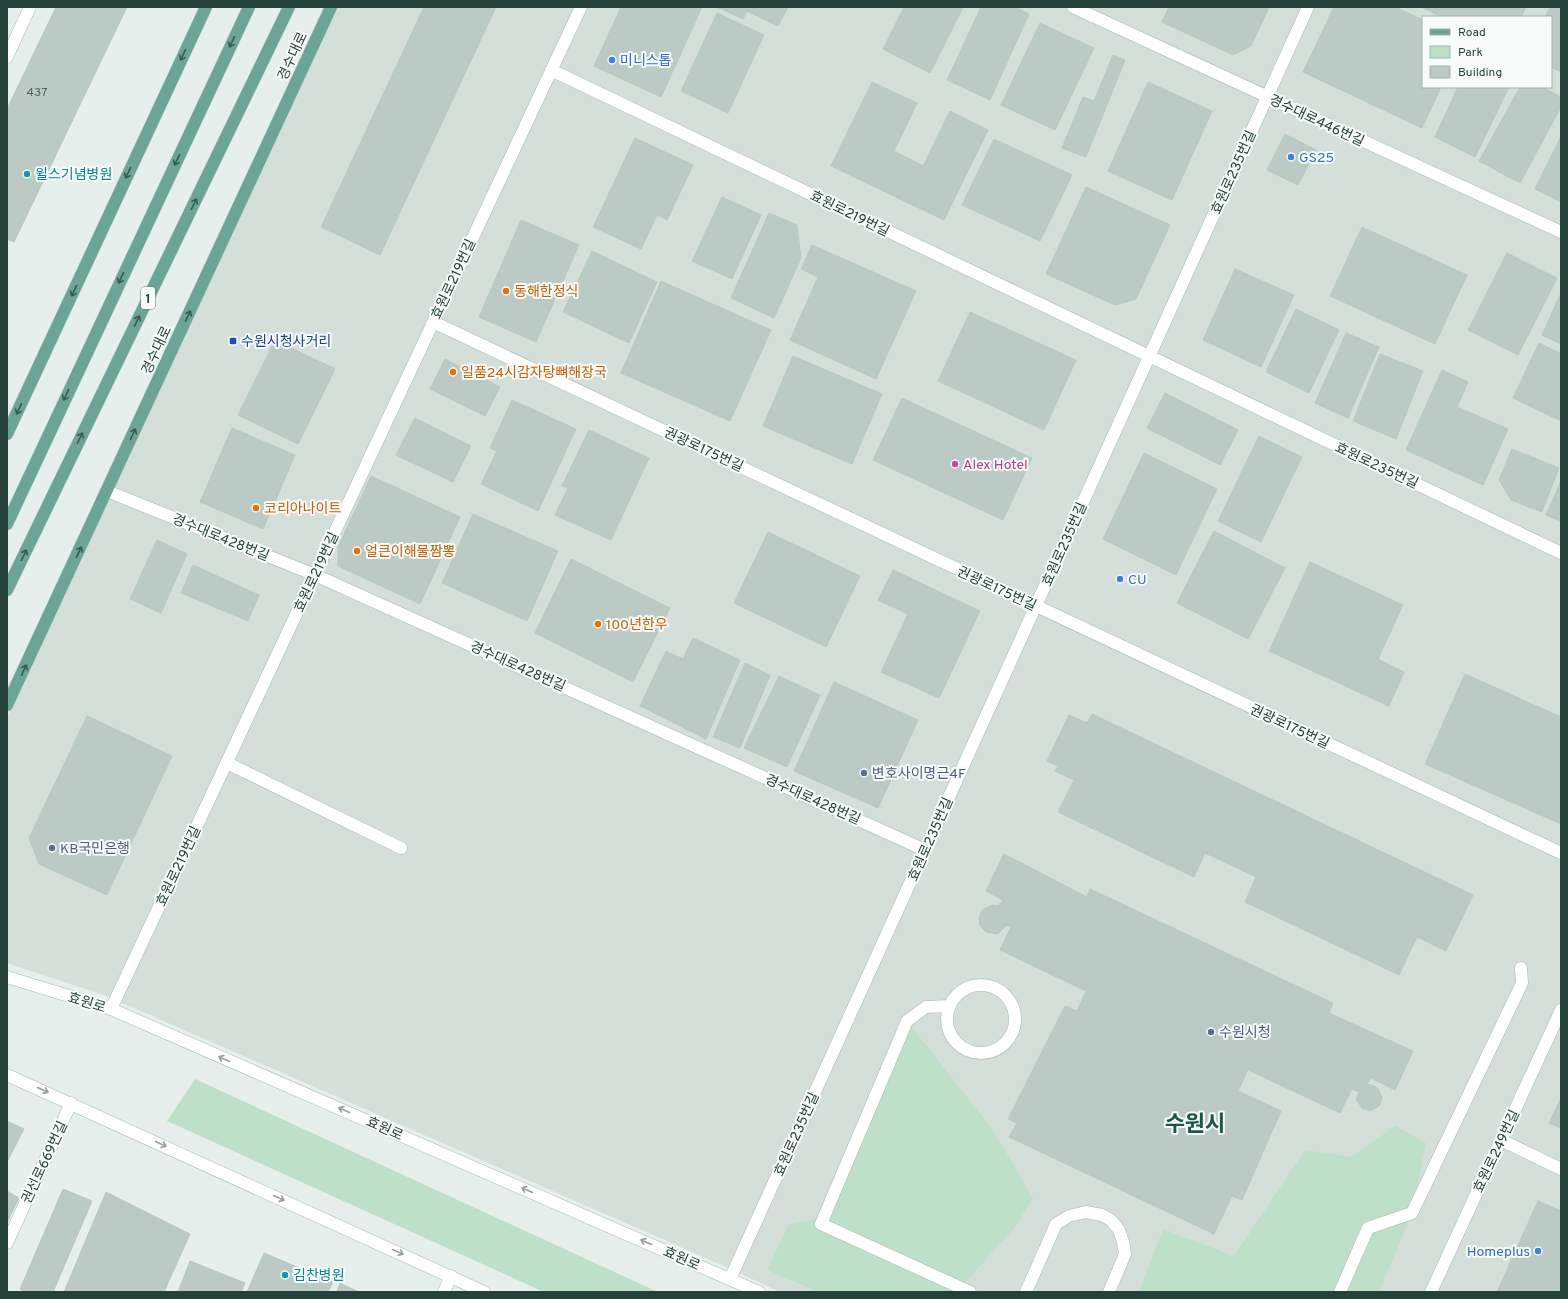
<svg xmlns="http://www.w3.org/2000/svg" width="1568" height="1299" viewBox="0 0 1568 1299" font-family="Overpass,'Noto Sans KR',sans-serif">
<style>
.built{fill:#d4dfda;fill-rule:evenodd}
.green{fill:#bfe0c8}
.building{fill:#bbcac4;stroke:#b8c9c2}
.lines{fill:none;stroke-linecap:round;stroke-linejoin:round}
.lane-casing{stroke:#a8b8b2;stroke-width:13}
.street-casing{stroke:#a8b8b2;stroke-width:13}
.secondary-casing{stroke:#a4bbb3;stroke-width:13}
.primary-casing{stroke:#c2cac8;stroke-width:13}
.lane{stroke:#fff;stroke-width:12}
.street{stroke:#fff;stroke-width:12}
.secondary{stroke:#fff;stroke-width:12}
.primary{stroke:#6aa596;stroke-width:12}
.oneway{stroke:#365b51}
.oneway2{stroke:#92a09c}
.shop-dot{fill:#3f7fe0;stroke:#f7fbf9;stroke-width:1.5}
.culture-dot{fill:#0f9aa8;stroke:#f7fbf9;stroke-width:1.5}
.food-dot{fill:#e8710a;stroke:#f7fbf9;stroke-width:1.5}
.transit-dot{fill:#1a4fb4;stroke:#f7fbf9;stroke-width:1.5}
.hotel-dot{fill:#d1479c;stroke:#f7fbf9;stroke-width:1.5}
.service-dot{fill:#5c6f8a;stroke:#f7fbf9;stroke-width:1.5}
.labels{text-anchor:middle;stroke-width:4;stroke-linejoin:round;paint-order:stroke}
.number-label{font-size:12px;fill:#4a645c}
.shield{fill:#f7fbf9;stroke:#637a73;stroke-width:1}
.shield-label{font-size:13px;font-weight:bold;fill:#24423a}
.street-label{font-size:14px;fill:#24423a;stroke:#f7fbf9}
.shop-label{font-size:14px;fill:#366cbe;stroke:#f7fbf9;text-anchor:start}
.culture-label{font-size:14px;fill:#0d838f;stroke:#f7fbf9;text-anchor:start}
.food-label{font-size:14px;fill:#c56008;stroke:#f7fbf9;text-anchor:start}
.transit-label{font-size:14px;fill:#164399;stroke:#f7fbf9;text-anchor:start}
.hotel-label{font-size:14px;fill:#b23c85;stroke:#f7fbf9;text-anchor:start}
.service-label{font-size:14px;fill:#4e5e75;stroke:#f7fbf9;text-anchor:start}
.town-label{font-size:22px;font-weight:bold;fill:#1f5548;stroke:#f7fbf9}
</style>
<rect width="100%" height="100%" fill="#e6efeb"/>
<path class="built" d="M334 7H1561V1292H780L724 1266 104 995 7 963V717ZM1423 17H1551V87H1423Z"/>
<path class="green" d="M907 1021 993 1130 1033 1198 1015 1227 957 1292H819L767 1270 789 1224 824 1217Z
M195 1079 658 1292H544L167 1121Z
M1395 1126 1426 1143 1412 1213 1379 1292H1139L1163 1229 1234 1256 1305 1150 1351 1157Z"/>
<path class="building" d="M56 7H127L14 242 7 239V109Z
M424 7H496L380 255 321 227Z
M621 7H702L661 97 594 66Z
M717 7H788L778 26 747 11 743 19Z
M904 7H963L930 73 883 49Z
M981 7H1015L1029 14 990 100 947 80Z
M1169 7H1269L1251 46 1233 55 1162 22Z
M1334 7H1395L1423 20V87H1441L1422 128 1303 72Z
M1421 7H1526L1521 17H1442Z
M1550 7H1561V72L1551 67V17H1545Z
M717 13 764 35 728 113 681 91Z
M1040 23 1094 48 1055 130 1001 105Z
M1113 55 1125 60 1086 157 1062 148 1083 97 1094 101Z
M872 82 917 103 894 151 923 166 950 111 988 130 944 220 831 166Z
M1148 82 1212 111 1172 200 1108 171Z
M1458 87H1509L1475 157 1435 137Z
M1520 87H1542L1561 97V107L1520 183 1479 161Z
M1285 134 1316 150 1298 185 1267 170Z
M1561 136V202L1535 189Z
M635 138 693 165 667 220 657 215 641 249 593 227Z
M994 139 1072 175 1040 241 962 205Z
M1086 187 1170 225 1136 299 1115 305 1046 274Z
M722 197 761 215 732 279 692 261Z
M769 213 797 225 801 258 774 318 731 298Z
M521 220 579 245 536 342 479 317Z
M1362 227 1467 275 1435 344 1330 296Z
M812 245 916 291 876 379 790 340 818 277 801 269Z
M592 251 657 282 629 343 563 312Z
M1507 253 1557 278 1518 355 1468 330Z
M1235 269 1294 295 1261 367 1203 340Z
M661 281 771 330 730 421 621 373Z
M1561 293V344L1542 335Z
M1296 309 1339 330 1309 393 1266 372Z
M970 312 1076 360 1044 430 938 381Z
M1346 333 1379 347 1348 418 1315 403Z
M275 340 335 369 298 444 238 415Z
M1539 343 1561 354V421L1513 398Z
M1380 354 1423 371 1396 439 1353 421Z
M793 356 882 394 852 464 763 426Z
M445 359 500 387 485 416 430 389Z
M1442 370 1468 382 1457 407 1508 429 1483 485 1406 450Z
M1165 393 1238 430 1220 465 1147 428Z
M902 398 1032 458 1003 520 873 460Z
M512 400 576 429 538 511 481 484 497 451 490 448Z
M415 418 471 446 453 482 396 455Z
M232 428 295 455 263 529 200 502Z
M589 430 649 458 611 540 555 515 568 488 562 486Z
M1259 436 1302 457 1261 542 1218 521Z
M1512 449 1559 468 1542 512 1511 500 1499 480Z
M1144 453 1217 489 1176 575 1103 539Z
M371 476 460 517 420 604 338 566V547Z
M1561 481V521L1546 515Z
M473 514 558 551 527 621 442 583Z
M1214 531 1285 568 1248 639 1177 603Z
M768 532 860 576 826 647 734 603Z
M157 540 187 554 161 613 130 599Z
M571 559 670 608 633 682 535 633Z
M1310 562 1403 605 1378 659 1404 672 1389 706 1269 651Z
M193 565 259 595 248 621 181 593Z
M893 570 980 611 939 698 881 672 908 614 878 600Z
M693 638 740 660 706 739 640 706 666 651 683 659Z
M745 663 770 675 740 748 713 737Z
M1465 674 1561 717V824L1425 764Z
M779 676 820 695 787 767 744 748Z
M834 682 918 720 878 808 794 771Z
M1092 714 1473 895 1446 951 1417 937 1399 975 1245 902 1256 877 1205 853 1194 877 1058 812 1074 780 1055 771 1058 766 1047 761 1069 715 1087 723Z
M87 716 172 756 107 895 39 864 29 838Z
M1004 854 1087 897 1090 889 1333 1003 1329 1013 1413 1051 1395 1090 1371 1078 1367 1084 1376 1087 1379 1090 1382 1098 1379 1106 1370 1111 1362 1108 1356 1099 1359 1092 1352 1089 1340 1113 1248 1070 1238 1091 1281 1111 1242 1200 1232 1196 1214 1234 1009 1137 1017 1123 1008 1119 1065 1006 1077 1011 1086 991 1000 950 1011 927 1006 925 1000 932 997 934 986 932 980 926 979 918 982 910 992 905 999 906 1003 900 986 891Z
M1561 1098V1128L1549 1123Z
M7 1121 24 1129 7 1162Z
M63 1189 92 1201 53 1292H27L20 1289Z
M7 1191 19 1198 7 1222Z
M106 1192 190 1234 164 1292H64Z
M1538 1201 1561 1211V1292H1497Z
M264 1253 333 1282 328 1292H247Z
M190 1261 245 1283 241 1292H178Z
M340 1283 359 1292H337Z"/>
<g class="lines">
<g class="lane-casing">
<path id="lane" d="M227 763 401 848
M947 1019a34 34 0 1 1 68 0a34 34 0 1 1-68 0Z
M950 1006 926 1007 907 1021 821 1224 970 1292
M1026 1292 1056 1224 1069 1216 1086 1212 1102 1215 1111 1220 1119 1230 1123 1242 1125 1254 1109 1292
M1340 1292 1368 1228 1412 1213 1522 983 1521 968"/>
</g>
<g class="street-casing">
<path id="street" d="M1073 7 1561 232
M7 57 30 7
M551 70 1561 553
M433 322 1561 853
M107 491 315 575 925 850
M111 1009 581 7
M1501 1140 1561 1169
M7 1243 71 1103
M730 1279 1308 7
M444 1292 451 1276
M1431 1292 1561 1010"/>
</g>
<g class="secondary-casing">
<path id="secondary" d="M7 977 111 1009 759 1292
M7 1075 484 1292"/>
</g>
<g class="primary-casing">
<path id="primary" d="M7 434 206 7
M7 524 249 7
M7 590 289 7
M7 705 331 7"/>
</g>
<use href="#lane" class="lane"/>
<use href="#street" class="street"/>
<use href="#secondary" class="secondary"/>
<use href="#primary" class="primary"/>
</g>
<defs><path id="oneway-shaft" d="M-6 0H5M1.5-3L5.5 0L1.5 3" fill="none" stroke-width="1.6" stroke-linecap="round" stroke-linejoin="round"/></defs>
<g class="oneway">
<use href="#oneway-shaft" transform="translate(232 42) rotate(115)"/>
<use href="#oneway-shaft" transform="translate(183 55) rotate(115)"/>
<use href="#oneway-shaft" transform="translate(177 160) rotate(115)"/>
<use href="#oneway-shaft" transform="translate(128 173) rotate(115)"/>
<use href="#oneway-shaft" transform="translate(194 204) rotate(-64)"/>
<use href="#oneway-shaft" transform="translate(121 278) rotate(115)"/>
<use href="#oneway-shaft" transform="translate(74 291) rotate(115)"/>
<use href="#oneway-shaft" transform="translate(188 316) rotate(-65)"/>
<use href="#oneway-shaft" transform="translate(137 321) rotate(-64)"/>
<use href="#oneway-shaft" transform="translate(66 395) rotate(115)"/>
<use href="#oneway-shaft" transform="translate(19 409) rotate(115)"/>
<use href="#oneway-shaft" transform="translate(133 434) rotate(-65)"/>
<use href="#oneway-shaft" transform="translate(80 438) rotate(-64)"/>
<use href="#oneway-shaft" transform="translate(79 552) rotate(-65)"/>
<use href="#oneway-shaft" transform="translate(24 555) rotate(-64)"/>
<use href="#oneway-shaft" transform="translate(24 670) rotate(-65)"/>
</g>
<g class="oneway2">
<use href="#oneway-shaft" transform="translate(224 1059) rotate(-156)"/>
<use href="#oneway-shaft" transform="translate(43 1090) rotate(24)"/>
<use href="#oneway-shaft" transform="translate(344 1110) rotate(-156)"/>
<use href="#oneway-shaft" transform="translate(161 1144) rotate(25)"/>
<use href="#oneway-shaft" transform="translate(527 1190) rotate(-156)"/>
<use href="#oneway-shaft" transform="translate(279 1198) rotate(25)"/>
<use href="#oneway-shaft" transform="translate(646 1242) rotate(-156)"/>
<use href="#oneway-shaft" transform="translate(398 1252) rotate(25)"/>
</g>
<g class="shop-dot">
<circle cx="612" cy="60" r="4"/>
<circle cx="1291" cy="157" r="4"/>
<circle cx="1120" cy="579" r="4"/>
<circle cx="1538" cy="1251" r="4"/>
</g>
<g class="culture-dot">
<circle cx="27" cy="174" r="4"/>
<circle cx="285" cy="1275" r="4"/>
</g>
<g class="food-dot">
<circle cx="506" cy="291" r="4"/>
<circle cx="453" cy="372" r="4"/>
<circle cx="256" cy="508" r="4"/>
<circle cx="357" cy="551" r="4"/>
<circle cx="598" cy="624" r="4"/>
</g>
<rect class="transit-dot" x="229" y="337" width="8" height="8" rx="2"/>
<circle class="hotel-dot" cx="955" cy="464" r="4"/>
<g class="service-dot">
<circle cx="864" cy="773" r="4"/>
<circle cx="52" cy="848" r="4"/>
<circle cx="1211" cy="1032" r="4"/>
</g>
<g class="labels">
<g class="number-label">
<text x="37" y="96">437</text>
</g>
<rect class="shield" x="141" y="287" width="14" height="22" rx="3"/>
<g class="shield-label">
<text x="148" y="303">1</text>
</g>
<g class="street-label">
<text transform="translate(292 56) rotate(-65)" y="5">경수대로</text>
<text transform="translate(1317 120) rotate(25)" y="5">경수대로446번길</text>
<text transform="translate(1233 172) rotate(-66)" y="5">효원로235번길</text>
<text transform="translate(850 213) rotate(26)" y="5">효원로219번길</text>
<text transform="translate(453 279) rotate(-65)" y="5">효원로219번길</text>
<text transform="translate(156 350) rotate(-65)" y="5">경수대로</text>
<text transform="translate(704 449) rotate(25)" y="5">권광로175번길</text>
<text transform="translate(1377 465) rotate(25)" y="5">효원로235번길</text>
<text transform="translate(221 537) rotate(22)" y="5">경수대로428번길</text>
<text transform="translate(1064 544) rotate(-66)" y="5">효원로235번길</text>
<text transform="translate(316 572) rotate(-65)" y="5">효원로219번길</text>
<text transform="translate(997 588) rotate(25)" y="5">권광로175번길</text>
<text transform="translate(518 666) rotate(24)" y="5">경수대로428번길</text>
<text transform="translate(1290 726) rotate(25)" y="5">권광로175번길</text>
<text transform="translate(813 799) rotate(24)" y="5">경수대로428번길</text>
<text transform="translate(930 839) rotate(-66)" y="5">효원로235번길</text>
<text transform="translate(178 866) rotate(-65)" y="5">효원로219번길</text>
<text transform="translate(87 1002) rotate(17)" y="5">효원로</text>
<text transform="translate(385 1128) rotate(24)" y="5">효원로</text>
<text transform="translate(796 1134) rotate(-66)" y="5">효원로235번길</text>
<text transform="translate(1496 1151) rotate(-65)" y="5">효원로249번길</text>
<text transform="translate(44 1162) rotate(-65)" y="5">권선로669번길</text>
<text transform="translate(682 1258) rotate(24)" y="5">효원로</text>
</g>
<g class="shop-label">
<text x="620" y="65">미니스톱</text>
<text x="1299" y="162">GS25</text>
<text x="1128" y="584">CU</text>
<text x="1530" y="1256" text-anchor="end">Homeplus</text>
</g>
<g class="culture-label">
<text x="35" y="179">윌스기념병원</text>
<text x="293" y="1280">김찬병원</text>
</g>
<g class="food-label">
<text x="514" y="296">동해한정식</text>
<text x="461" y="377">일품24시감자탕뼈해장국</text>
<text x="264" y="513">코리아나이트</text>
<text x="365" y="556">얼큰이해물짬뽕</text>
<text x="606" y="629">100년한우</text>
</g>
<g class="transit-label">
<text x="241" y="346">수원시청사거리</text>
</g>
<g class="hotel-label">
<text x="963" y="469">Alex Hotel</text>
</g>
<g class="service-label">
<text x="872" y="778">변호사이명근4F</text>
<text x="60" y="853">KB국민은행</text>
<text x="1219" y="1037">수원시청</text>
</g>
<g class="town-label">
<text x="1195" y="1131">수원시</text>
</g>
</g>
<rect width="1568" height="1299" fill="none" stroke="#24423a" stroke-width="16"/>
<rect x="1422" y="16" width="130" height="72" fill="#f7fbf9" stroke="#a3b1ad"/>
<rect x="1430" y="29" width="20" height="6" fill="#6aa596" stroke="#a3b1ad"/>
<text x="1458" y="36" font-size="12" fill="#24423a">Road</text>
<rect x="1430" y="46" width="20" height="12" fill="#bfe0c8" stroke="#a3b1ad"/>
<text x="1458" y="56" font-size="12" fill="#24423a">Park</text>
<rect x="1430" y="66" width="20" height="12" fill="#bbcac4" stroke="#a3b1ad"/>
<text x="1458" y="76" font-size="12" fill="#24423a">Building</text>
</svg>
